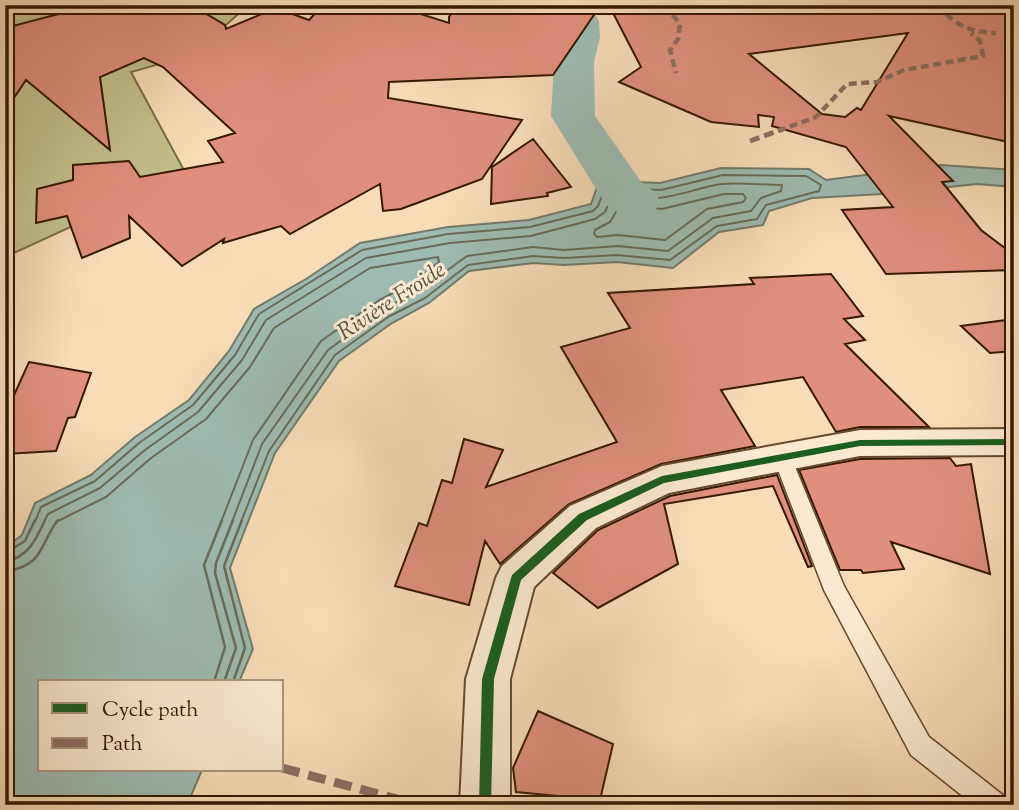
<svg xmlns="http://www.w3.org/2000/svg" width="1019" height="810" viewBox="0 0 1019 810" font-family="'Sorts Mill Goudy',serif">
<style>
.green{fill:#c2bf8a;stroke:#7c6c45;stroke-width:2}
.water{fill:#9dbbb2;stroke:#737a6b;stroke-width:2}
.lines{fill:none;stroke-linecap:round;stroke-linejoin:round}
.shore-far1{stroke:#696a59;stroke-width:2}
.shore{stroke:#696a59;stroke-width:2.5}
.river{fill:#9dbbb2;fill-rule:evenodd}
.building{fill:#df8f7c;stroke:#351800;stroke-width:2;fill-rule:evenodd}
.service-casing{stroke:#66492e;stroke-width:3}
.minor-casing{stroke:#66492e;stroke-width:4}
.service{fill:#fae8d0;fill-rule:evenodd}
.minor{fill:#fae8d0;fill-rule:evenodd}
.quiet-far2{stroke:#8d6e63;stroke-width:4.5;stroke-dasharray:8 4.5;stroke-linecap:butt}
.quiet-far1{stroke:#8d6e63;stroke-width:5;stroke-dasharray:10 5;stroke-linecap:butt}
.quiet{stroke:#8d6e63;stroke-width:9;stroke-dasharray:18 9;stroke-linecap:butt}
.cycleway-casing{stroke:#fae8d0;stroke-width:4}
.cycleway{fill:#1b5e20;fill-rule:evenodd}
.labels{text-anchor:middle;stroke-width:6;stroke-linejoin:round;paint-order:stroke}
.water-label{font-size:23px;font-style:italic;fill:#59513e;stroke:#fae8d0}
</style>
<rect width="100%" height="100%" fill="#f7dcb6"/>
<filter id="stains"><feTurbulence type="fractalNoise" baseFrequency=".00286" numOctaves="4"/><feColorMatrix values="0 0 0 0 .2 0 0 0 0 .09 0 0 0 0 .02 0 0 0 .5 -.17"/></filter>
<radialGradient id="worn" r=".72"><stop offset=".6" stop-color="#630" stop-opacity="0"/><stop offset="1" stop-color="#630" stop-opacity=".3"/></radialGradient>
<path class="green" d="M5 5H248L194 54 131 72 186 174 14 253 5 249Z"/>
<path class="water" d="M579 129 636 182 660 183 721 168 809 169 826 180 941 165 1014 170V187L977 184 882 194 812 198 769 211 763 225 719 232 673 268 617 262 564 265 533 263 469 271 429 303 392 323 339 361 275 453 230 568 253 649 239 682H40V770H202L187 805H5V548L22 535 35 503 91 475 135 437 189 400 229 351 254 309 306 279 360 243 448 227 529 220 591 204 602 173 583 155Z"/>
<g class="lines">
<path class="shore-far1" d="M724 194H743L746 198 743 202 707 209 665 240 618 235 597 237 594 234 595 230 610 222 621 204 662 209Z
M35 522 41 507 95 481 139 443 193 405 235 355 259 314 362 250 448 234 530 227 593 211 598 206 611 171 636 189 661 190 723 175 806 176 821 185 819 191 766 205 757 219 717 226 670 260 617 255 564 258 533 256 468 265 425 298 388 317 335 355 269 451 241 522
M44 522 48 514 100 488 145 450 198 412 242 360 266 320 366 258 450 243 531 236 595 219 605 212 616 187C652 211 683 190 721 184 741 182 763 185 782 185L781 191 761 198 751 211 713 218 668 251 618 246 564 250 533 247 467 256 420 290 383 310 328 350 262 444 232 522
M56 522 106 497 151 458 206 419 250 367 274 328 370 268 438 257 439 262 415 281 378 301 321 341 253 440 221 522"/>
<path class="shore" d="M5 553 25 541 35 520
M5 562C28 557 36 540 45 520
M5 572C46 564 38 546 58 520
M214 682 225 647 204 565 222 520
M224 682 236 648 215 573 216 563 233 520
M233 682 245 648 224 566 242 520"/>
<path class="river" d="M554 5H590L599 21 600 37 594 62 595 116 642 183 653 191 661 202 653 213C634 218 622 217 606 205L551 116 554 62 562 37 563 21Z"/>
</g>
<path class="building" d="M93 5H191L225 25 226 29 276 8 309 20 322 6 360 11 363 8 387 12 392 5 449 23V17L457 5 598 9 553 75 389 82 388 98 522 120 482 179 401 209 383 211 380 184 290 234 281 226 223 243 224 239 182 266 129 216 130 238 82 258 67 216 36 223 37 189 73 180V165L129 161 140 177 223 162 208 141 235 133 163 67 144 58 100 77 110 150 26 80 5 111V28Z
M641 5H1002L1007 16 1014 17V126L1006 125 1008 142 889 116 953 181 942 182 981 230 1014 255V270L886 274 842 210 893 207 846 147 772 126 774 117 758 115 759 127 711 122 619 82 641 67 611 9 645 10ZM908 33 861 110 857 108 845 117 822 114 749 54Z
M533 139 571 187 547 193 548 196 491 204 492 167Z
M831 274 863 316 844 319 865 340 845 344 929 427H860L836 432 803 377 721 390 755 446 661 464 569 504 500 564 485 541 469 605 395 586 419 523 427 526 442 480 452 483 464 439 503 450 486 487 617 442 561 347 630 328 608 293 754 284 750 278Z
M1014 319V351L990 353 961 326Z
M29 362 91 373 75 417 68 418 56 451 5 454V415Z
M950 458 956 466 971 464 990 574 891 542 904 569 863 573 861 570H840L799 470 860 459Z
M777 475 812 566 808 567 773 486 664 504 678 564 598 608 553 573 598 530 670 496Z
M538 711 613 744 600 800 516 792 513 768Z"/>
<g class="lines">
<g class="service-casing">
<path id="service" d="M782 450 789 452 791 457 844 586 929 737 1004 796 1008 805H974L911 755 824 590 773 457 775 452Z"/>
</g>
<g class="minor-casing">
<path id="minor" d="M1014 429V455L860 456 669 493 596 528 534 587 510 679V805H460L466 679 496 578 502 566 570 506 662 466 860 430Z"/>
</g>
<use href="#service" class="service"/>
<use href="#minor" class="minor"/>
<path class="quiet-far2" d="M665 5 680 24 678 39 670 50 676 73
M956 5 947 15C963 29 975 32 996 33
M778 131 816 117 847 84 877 82 904 70 983 56 980 41 971 33"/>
<path class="quiet-far1" d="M750 141 783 129"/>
<path class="quiet" d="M282 768 419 805"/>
<g class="cycleway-casing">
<path id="cycleway" d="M1014 439V445L860 446 664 483 587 520 521 580 494 679 491 805H479L482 679 511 578 512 575 579 514 662 476 860 440Z"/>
</g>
<use href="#cycleway" class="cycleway"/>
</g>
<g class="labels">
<g class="water-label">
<text transform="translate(391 300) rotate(-33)" y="8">Rivière Froide</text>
</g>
</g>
<rect width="1019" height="810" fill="none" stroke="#f7dcb6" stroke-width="28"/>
<rect x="7" y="7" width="1005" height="796" fill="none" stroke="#351800" stroke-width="3.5"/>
<rect x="14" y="14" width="991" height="782" fill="none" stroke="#351800" stroke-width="2"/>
<rect x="38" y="680" width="245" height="91" fill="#fae8d0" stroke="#ab957d" stroke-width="2"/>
<rect x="52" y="703" width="35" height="10" fill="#1b5e20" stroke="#ab957d" stroke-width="2"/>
<text x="102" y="716" font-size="21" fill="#351800">Cycle path</text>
<rect x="52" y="738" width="35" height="10" fill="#8d6e63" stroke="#ab957d" stroke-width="2"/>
<text x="102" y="750" font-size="21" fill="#351800">Path</text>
<rect width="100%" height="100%" filter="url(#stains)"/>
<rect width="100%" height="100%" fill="url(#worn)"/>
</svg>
